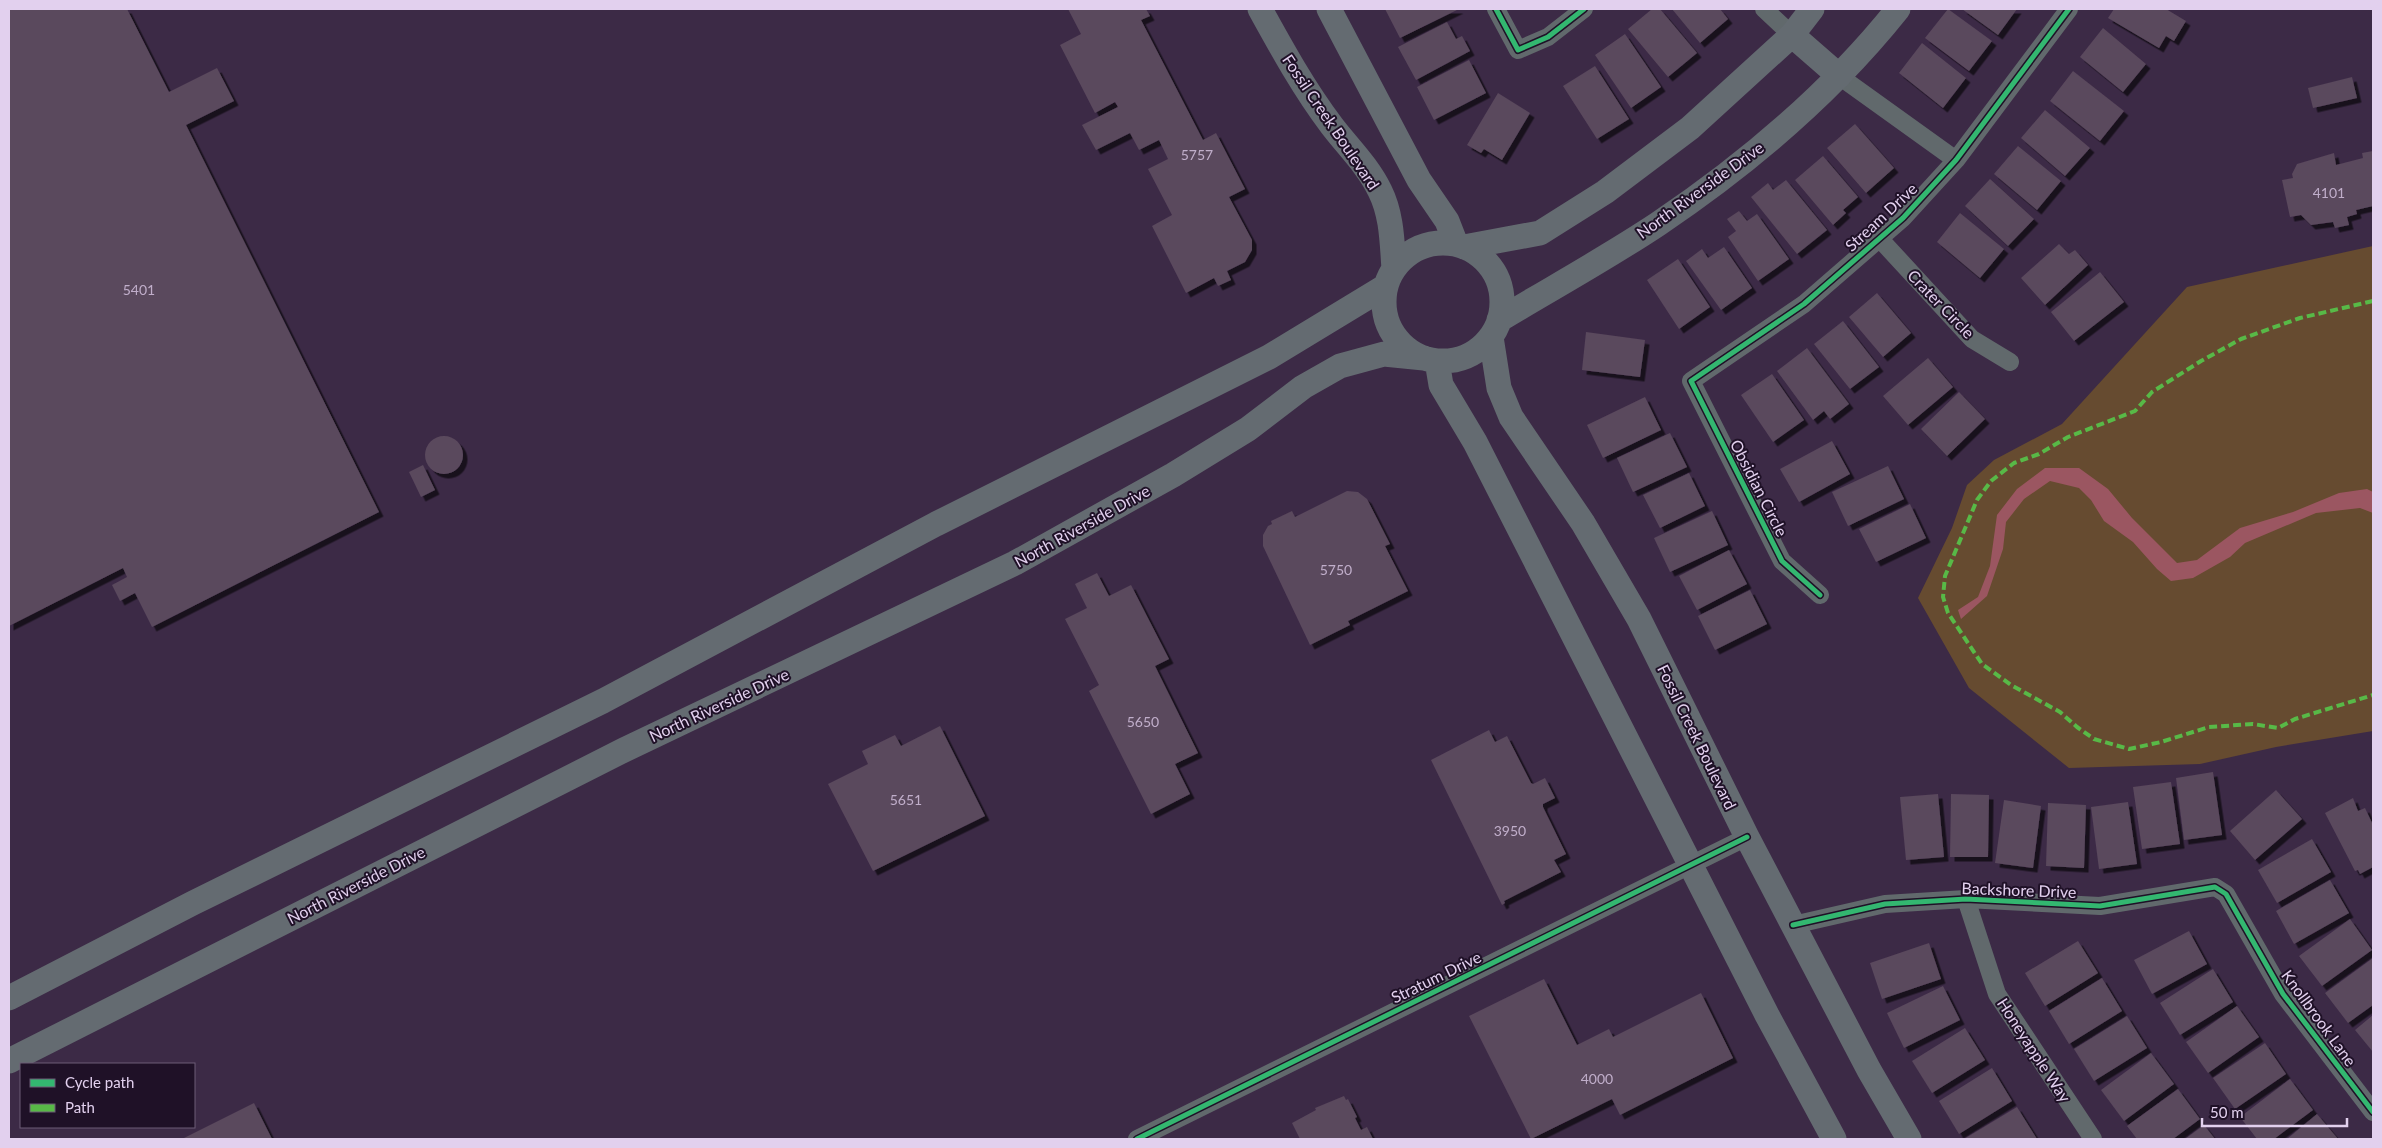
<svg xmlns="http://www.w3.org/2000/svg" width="2382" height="1148" viewBox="0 0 2382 1148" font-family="Lato,sans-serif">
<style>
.green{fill:#664b30}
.water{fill:#9b5661}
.building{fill:#5a485d;filter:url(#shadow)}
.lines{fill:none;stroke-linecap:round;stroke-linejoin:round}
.street{stroke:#61696c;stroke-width:18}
.secondary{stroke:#646b71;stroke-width:25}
.quiet{stroke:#58b947;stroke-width:4;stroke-dasharray:8 4;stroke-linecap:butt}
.cycleway-casing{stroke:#1f1127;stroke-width:8}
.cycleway{stroke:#33b770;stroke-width:5}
.labels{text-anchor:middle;stroke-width:4;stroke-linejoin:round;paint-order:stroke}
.number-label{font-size:14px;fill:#c0aeca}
.street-label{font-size:16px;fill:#e2d0ee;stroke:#1f1127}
</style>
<defs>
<filter id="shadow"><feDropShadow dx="4.5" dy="4.5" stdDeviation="0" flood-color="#0009"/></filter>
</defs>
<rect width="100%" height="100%" fill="#3c2a46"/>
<path class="green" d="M2373 246V731L2276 747 2200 764 2069 768 1969 688 1918 598 1952 528 1967 485 1994 460 2062 424 2187 287Z"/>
<path class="water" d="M2045 468H2079L2108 489 2132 518 2177 563 2197 560 2240 528 2293 512 2339 493 2367 489 2373 492V513L2360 508 2316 513 2245 543 2230 557 2193 578 2171 581 2157 569 2133 542 2104 521 2091 500 2079 488 2050 481 2024 499 2006 522 2003 549 1987 596 1961 619 1958 610 1978 597 1990 566 1997 515 2017 489Z"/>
<path class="building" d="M9 9H127L169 92 217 68 234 101 186 125 379 512 152 627 135 593 120 601 112 585 127 577 123 568 9 626Z
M1068 9H1146L1150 16 1141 20 1203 140 1216 133 1245 189 1229 197 1252 240V250L1245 262 1227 271 1231 280 1218 286 1214 278 1186 293 1152 226 1172 215 1148 169 1168 159 1159 140 1139 150 1130 133 1096 150 1082 125 1118 107 1115 102 1095 113 1060 45 1081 34Z
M1385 9H1459L1400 38Z
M1652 9H1660L1697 53 1668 77 1628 29Z
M1672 9H1720L1728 19 1700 43Z
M1948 9 1992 41 1969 71 1925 38Z
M1962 9H2017L1998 35Z
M2114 9H2166L2186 21 2174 41 2166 36 2159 48 2108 18Z
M1447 22 1456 39 1462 36 1470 51 1416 80 1398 47Z
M2103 28 2146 64 2123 92 2080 57Z
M1625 34 1661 87 1631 108 1595 55Z
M1922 43 1966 78 1943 108 1899 73Z
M1469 60 1486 93 1434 120 1417 87Z
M1595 66 1629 119 1597 139 1563 86Z
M2073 71 2124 111 2100 141 2050 101Z
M2352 77 2357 98 2313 108 2308 88Z
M1498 93 1530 113 1502 160 1484 149 1481 153 1467 145Z
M2045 110 2090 148 2065 176 2021 138Z
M1855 124 1894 168 1866 193 1827 148Z
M2018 146 2061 181 2037 210 1994 174Z
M2373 151V206L2356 210 2357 214 2347 217 2349 225 2335 228 2333 222 2311 225 2301 215 2290 217 2282 180 2293 178 2292 174 2297 164 2334 153 2336 165 2363 158 2362 153Z
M1823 156 1858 197 1843 210 1846 213 1833 225 1795 180Z
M1990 179 2034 219 2008 246 1965 206Z
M1786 180 1827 230 1797 254 1751 197 1768 183 1773 190Z
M1739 211 1747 221 1757 214 1789 259 1758 281 1728 237 1736 231 1727 219Z
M1960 213 2004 249 1980 278 1937 242Z
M2059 244 2069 254 2075 250 2088 265 2045 305 2021 278Z
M1724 247 1752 288 1721 310 1686 261 1702 249 1708 258Z
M1678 259 1710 307 1679 329 1647 280Z
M2100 272 2124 302 2074 341 2051 312Z
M1877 293 1911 333 1883 357 1849 317Z
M1843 321 1879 367 1850 389 1814 344Z
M1586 332 1645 340 1640 377 1582 370Z
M1807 348 1849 404 1830 419 1824 411 1813 420 1777 371Z
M1928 358 1953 387 1908 425 1883 396Z
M1772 374 1804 420 1773 442 1741 395Z
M1959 392 1985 419 1947 456 1921 429Z
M1645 397 1661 430 1603 458 1587 425Z
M1670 433 1687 467 1633 492 1617 458Z
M425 455a19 19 0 1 1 38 0a19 19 0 1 1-38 0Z
M1832 441 1850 474 1799 502 1780 469Z
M423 465 435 490 421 497 409 472Z
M1888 466 1904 499 1848 526 1832 492Z
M1689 473 1705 506 1660 528 1643 495Z
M1347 491 1358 492 1367 499 1390 544 1385 546 1408 591 1348 621 1350 625 1310 645 1263 546V535L1268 526 1272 524 1271 521 1292 511 1295 517Z
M1910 504 1926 538 1876 562 1859 529Z
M1712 511 1728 545 1670 572 1654 538Z
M1729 550 1747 584 1697 610 1679 576Z
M1097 573 1109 596 1131 585 1169 659 1155 666 1198 753 1175 764 1190 794 1151 814 1089 691 1099 685 1065 619 1087 608 1075 584Z
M1750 590 1767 624 1715 650 1698 616Z
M940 726 985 816 873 871 828 784 868 764 862 751 895 735 901 746Z
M1489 730 1495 742 1507 736 1531 783 1533 784 1545 778 1555 798 1543 804V807L1566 854 1554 860 1561 872 1504 901 1505 903 1502 905 1431 760Z
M2213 772 2222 835 2184 840 2176 778Z
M2171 782 2180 844 2142 849 2133 787Z
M2276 790 2302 819 2255 860 2230 831Z
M1938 794 1944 857 1906 860 1900 797Z
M1951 794 1989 795 1988 857H1950Z
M2353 798 2358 811 2365 808 2373 825V867L2360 874 2358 870 2355 871 2325 813Z
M2004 800 2041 806 2033 868 1995 863Z
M2128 802 2137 864 2099 869 2091 807Z
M2048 803 2086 805 2084 868 2046 866Z
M2312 839 2331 872 2277 903 2258 870Z
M2330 880 2349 913 2294 944 2276 911Z
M2350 919 2372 950 2322 986 2299 956Z
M2189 931 2207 964 2152 994 2134 960Z
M2078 941 2098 973 2045 1006 2025 973Z
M1929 943 1941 979 1882 999 1870 963Z
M2373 958V1005L2348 1023 2325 993Z
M2213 969 2233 1002 2180 1035 2160 1003Z
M2102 978 2122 1011 2069 1044 2049 1011Z
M1544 979 1577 1045 1609 1029 1613 1037 1701 993 1733 1058 1620 1115 1612 1099 1531 1139 1469 1016Z
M1943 986 1960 1020 1904 1048 1887 1013Z
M2237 1006 2259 1037 2208 1073 2186 1042Z
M2373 1015V1052L2355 1030Z
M2127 1016 2147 1048 2094 1081 2074 1049Z
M1965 1028 1985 1060 1932 1093 1912 1061Z
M2265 1043 2286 1074 2235 1109 2213 1078Z
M2151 1053 2174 1084 2124 1121 2101 1090Z
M1992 1068 2012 1101 1959 1134 1939 1101Z
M2290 1079 2313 1110 2274 1139H2257L2240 1117Z
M2178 1089 2200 1119 2173 1139H2137L2127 1126Z
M1344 1096 1346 1100 1348 1099 1357 1117 1355 1118 1361 1130 1367 1127 1373 1139H1300L1292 1123 1316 1110 1315 1108Z
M254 1103 272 1139H182Z
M2017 1107 2037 1139H1964Z
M2317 1114 2338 1139H2287Z
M2204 1125 2215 1139H2185Z"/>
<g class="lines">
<path class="street" d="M1496 9 1518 50 1548 37 1584 9
M1764 9 1792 35
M1839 76 1956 160
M1879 238 1972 339 2010 362
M1820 595 1782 561 1691 381 1804 304 1903 218 1956 160 2069 9
M1966 899 1997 994 2093 1139
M1793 925 1885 904 1966 899 2100 906 2215 887 2226 894 2283 994 2373 1112
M1137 1139 1747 837"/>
<path class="secondary" d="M1260 9C1282 49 1304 89 1332 126 1348 147 1368 166 1380 191 1392 215 1392 242 1394 269
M1329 9 1419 180 1447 221 1456 244
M1792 35 1839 76
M1384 302a59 59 0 1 1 118 0a59 59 0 1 1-118 0Z
M1464 247 1540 233 1605 192 1690 128 1792 35 1812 9
M1499 320C1552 288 1607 258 1658 224 1747 164 1831 93 1898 9
M1491 337 1499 388 1511 417 1583 523 1639 619 1747 837 1869 1070 1909 1139
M1437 361 1441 385 1475 442 1767 1015 1834 1139
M9 998 193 903 603 701 936 524 1269 357 1386 286
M9 1061 624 750 1015 563 1173 475 1248 429 1303 387 1340 366 1384 354 1424 358"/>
<path class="quiet" d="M2373 301 2300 318 2241 339 2201 361 2152 392 2135 411 2068 437 2039 454 2014 463 1991 481 1977 500 1945 576 1943 597 1948 613 1982 664 2011 685 2060 712 2077 727 2094 739 2129 749 2161 742 2209 727 2253 724 2278 728 2295 719 2373 695"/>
<g class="cycleway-casing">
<path id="cycleway" d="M1496 9 1518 50 1548 37 1584 9
M1820 595 1782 561 1691 381 1804 304 1903 218 1956 160 2069 9
M1793 925 1885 904 1966 899 2100 906 2215 887 2226 894 2283 994 2373 1112
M1137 1139 1747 837"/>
</g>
<use href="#cycleway" class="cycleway"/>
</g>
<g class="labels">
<g class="number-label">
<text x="1197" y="160">5757</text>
<text x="2329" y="198">4101</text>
<text x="139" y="295">5401</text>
<text x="1336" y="575">5750</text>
<text x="1143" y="727">5650</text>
<text x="906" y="805">5651</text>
<text x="1510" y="836">3950</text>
<text x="1597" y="1084">4000</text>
</g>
<g class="street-label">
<text transform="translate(1331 122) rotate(56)" y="6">Fossil Creek Boulevard</text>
<text transform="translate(1700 190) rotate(-36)" y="6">North Riverside Drive</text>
<text transform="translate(1881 217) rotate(-43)" y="6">Stream Drive</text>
<text transform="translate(1941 304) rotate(46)" y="6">Crater Circle</text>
<text transform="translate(1759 488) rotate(63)" y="6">Obsidian Circle</text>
<text transform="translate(1082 526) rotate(-29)" y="6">North Riverside Drive</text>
<text transform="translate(719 705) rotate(-25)" y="6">North Riverside Drive</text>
<text transform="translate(1697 737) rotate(64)" y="6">Fossil Creek Boulevard</text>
<text transform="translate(356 885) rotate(-27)" y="6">North Riverside Drive</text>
<text transform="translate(2019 890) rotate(2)" y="6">Backshore Drive</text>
<text transform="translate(1436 977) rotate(-26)" y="6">Stratum Drive</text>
<text transform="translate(2319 1018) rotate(54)" y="6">Knollbrook Lane</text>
<text transform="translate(2034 1050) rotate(57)" y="6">Honeyapple Way</text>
</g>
</g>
<rect width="2382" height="1148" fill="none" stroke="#e2d0ee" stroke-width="20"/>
<rect x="20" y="1063" width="175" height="65" fill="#1f1127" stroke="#6d5d77"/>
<rect x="30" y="1079" width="25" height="8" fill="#33b770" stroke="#6d5d77"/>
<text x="65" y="1088" font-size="15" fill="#e2d0ee">Cycle path</text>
<rect x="30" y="1104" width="25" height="8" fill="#58b947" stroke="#6d5d77"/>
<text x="65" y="1113" font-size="15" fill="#e2d0ee">Path</text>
<path d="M2202 1118v8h145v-8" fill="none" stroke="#e2d0ee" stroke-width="2.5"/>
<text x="2210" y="1118" font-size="15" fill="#e2d0ee" stroke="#1f1127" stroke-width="4" paint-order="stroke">50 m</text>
</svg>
